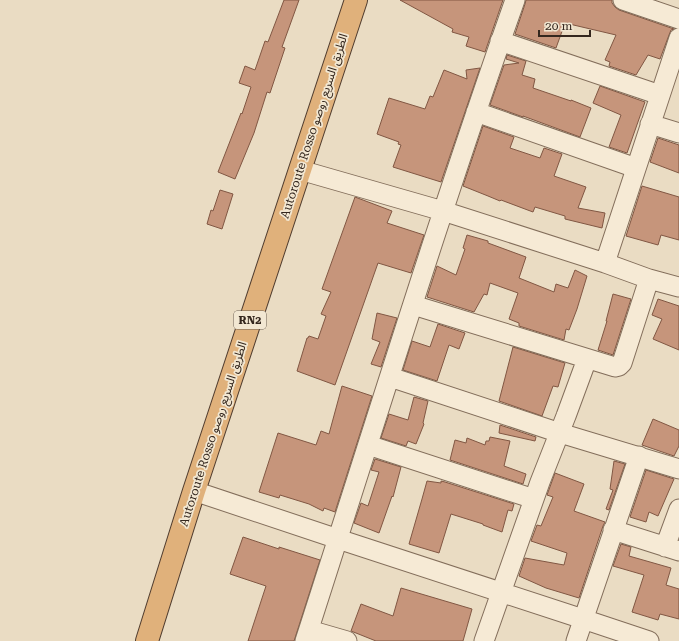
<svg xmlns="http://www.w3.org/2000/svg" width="679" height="641" viewBox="0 0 679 641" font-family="'Roboto Serif','Noto Sans Arabic',serif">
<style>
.building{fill:#c6957b;stroke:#815743}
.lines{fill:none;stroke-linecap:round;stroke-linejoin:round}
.minor-casing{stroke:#836e5b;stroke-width:21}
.trunk-casing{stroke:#513d2f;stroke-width:24}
.minor{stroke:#f6ead5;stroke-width:19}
.trunk{stroke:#e0b17b;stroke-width:22}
.labels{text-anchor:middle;stroke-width:3.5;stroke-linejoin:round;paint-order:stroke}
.shield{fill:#f2e7d2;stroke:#6d6154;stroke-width:1}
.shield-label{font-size:11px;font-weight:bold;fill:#34271e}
.street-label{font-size:12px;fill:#34271e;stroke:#f2e7d2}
</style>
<rect width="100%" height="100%" fill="#eadcc3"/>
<path class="building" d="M284 0H299L282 47 285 48 270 93 267 92 254 133 235 179 218 172 241 113 242 114 251 87 239 83 245 66 255 70 265 41 268 42Z
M400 0H503L485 52 466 46 469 37 452 32 453 29Z
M526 0H612V3L615 7 619 10 674 29 671 30 669 35 660 59 648 55 636 75 609 66 610 62 605 60 616 35 565 23 556 48 515 34 525 4Z
M507 55 526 61 522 75 535 79 533 88 571 101V100L591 108 580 137 523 116V117L490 105 504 65 519 63 506 59Z
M480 68 441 182 393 167 401 145 398 144 399 142 377 134 389 98 425 109 430 96 433 97 444 70 467 79 466 70Z
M600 86 645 102 627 153 609 147 621 115 593 103Z
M483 126 514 137 510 148 540 158 544 148 562 154 554 176 586 187 578 208 605 213 602 228 565 219V216L535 207 533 212 501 200 500 201 488 196 463 186Z
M658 138 679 145V173L650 162Z
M642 186 679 197V240L661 235 658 245 626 236Z
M220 190 233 194 222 229 207 224 211 210 213 211Z
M355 197 392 211 387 223 424 235 411 273 378 263 335 385 297 371 307 338H308L309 336 318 339 326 316 321 314 331 292 322 289Z
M467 235 488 241V243L526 257 519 278 554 292 556 284 568 288 575 270 587 276 577 309 569 330 566 329 564 340 519 326V323L509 319 518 293 490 283 487 295 484 294 474 312 427 297 437 266 456 275 465 249 463 248Z
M613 294 631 299 613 355 598 350 607 321H606Z
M658 299 679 306V350L653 339 662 319 652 315Z
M377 313 397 318 381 367 371 364 380 342 372 339Z
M438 324 465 333 459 349 449 345 437 381 403 370 412 341 430 347Z
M513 347 565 363 558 387 553 386 542 416 499 401Z
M342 386 372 396 335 512 324 508 323 511 309 504 280 495 279 498 259 492 278 433 316 445 321 431 329 434Z
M414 397 428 401 423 423 424 424 416 444 408 441 406 446 381 438 389 414 408 420Z
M653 419 679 430V446L674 456 642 445Z
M500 425 536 437 535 441 499 433Z
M490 437 510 441 504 466 526 474 523 484 450 460 455 440 466 443 467 438 485 445 486 441H489Z
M375 459 401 467 393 497 392 496 379 533 354 523 361 503 368 506 379 472 371 470Z
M614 461 625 464 609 510 606 509 613 490 610 489Z
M646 470 674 479 658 516 649 512 646 522 630 517Z
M555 473 584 484 574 511 605 522 603 526 579 598 546 588 519 576 525 558 564 565 567 553 531 541 537 525 541 526 553 497 547 495Z
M427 481 441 483V481L445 482 514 504 512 511 508 510 502 532 483 525V524L451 514 439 553 409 544 422 499Z
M243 537 279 549V547L320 560 295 638 294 641H248L266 586 230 574Z
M621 544 631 547 629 556 671 568 666 585 679 589V619L660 614 658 620 632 612 644 575 613 566Z
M401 588 472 609 463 641H376L351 631 361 604 393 616Z"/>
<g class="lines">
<g class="minor-casing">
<path id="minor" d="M623 0 679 19
M500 41 660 95
M476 112 636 168
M650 124 679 133
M300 170 443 211 605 263 649 279 679 287
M605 263 679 38
M413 305 615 367 619 366 622 363 649 279
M390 377 560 433 679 469
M368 445 534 499
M194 491 338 539 583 619 649 641
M613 530 679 551
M665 547 679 509
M309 630 347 641
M305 641C374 427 440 212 515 0
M484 641 540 482 566 416 587 359
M576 641 639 456"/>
</g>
<g class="trunk-casing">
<path id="trunk" d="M147 641 194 491 356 0"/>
</g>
<use href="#minor" class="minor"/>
<use href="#trunk" class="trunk"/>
</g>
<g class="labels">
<rect class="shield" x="234" y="311" width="32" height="18" rx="3"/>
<g class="shield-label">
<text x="250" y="324">RN2</text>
</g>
<g class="street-label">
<text transform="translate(314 126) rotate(-72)" y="4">Autoroute Rosso الطريق السريع روصو</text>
<text transform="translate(213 434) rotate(-72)" y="4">Autoroute Rosso الطريق السريع روصو</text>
</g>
</g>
<path d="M539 30v6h51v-6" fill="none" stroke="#34271e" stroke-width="2"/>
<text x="545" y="30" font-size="12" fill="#34271e" stroke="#f2e7d2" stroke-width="3" paint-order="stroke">20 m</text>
</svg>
